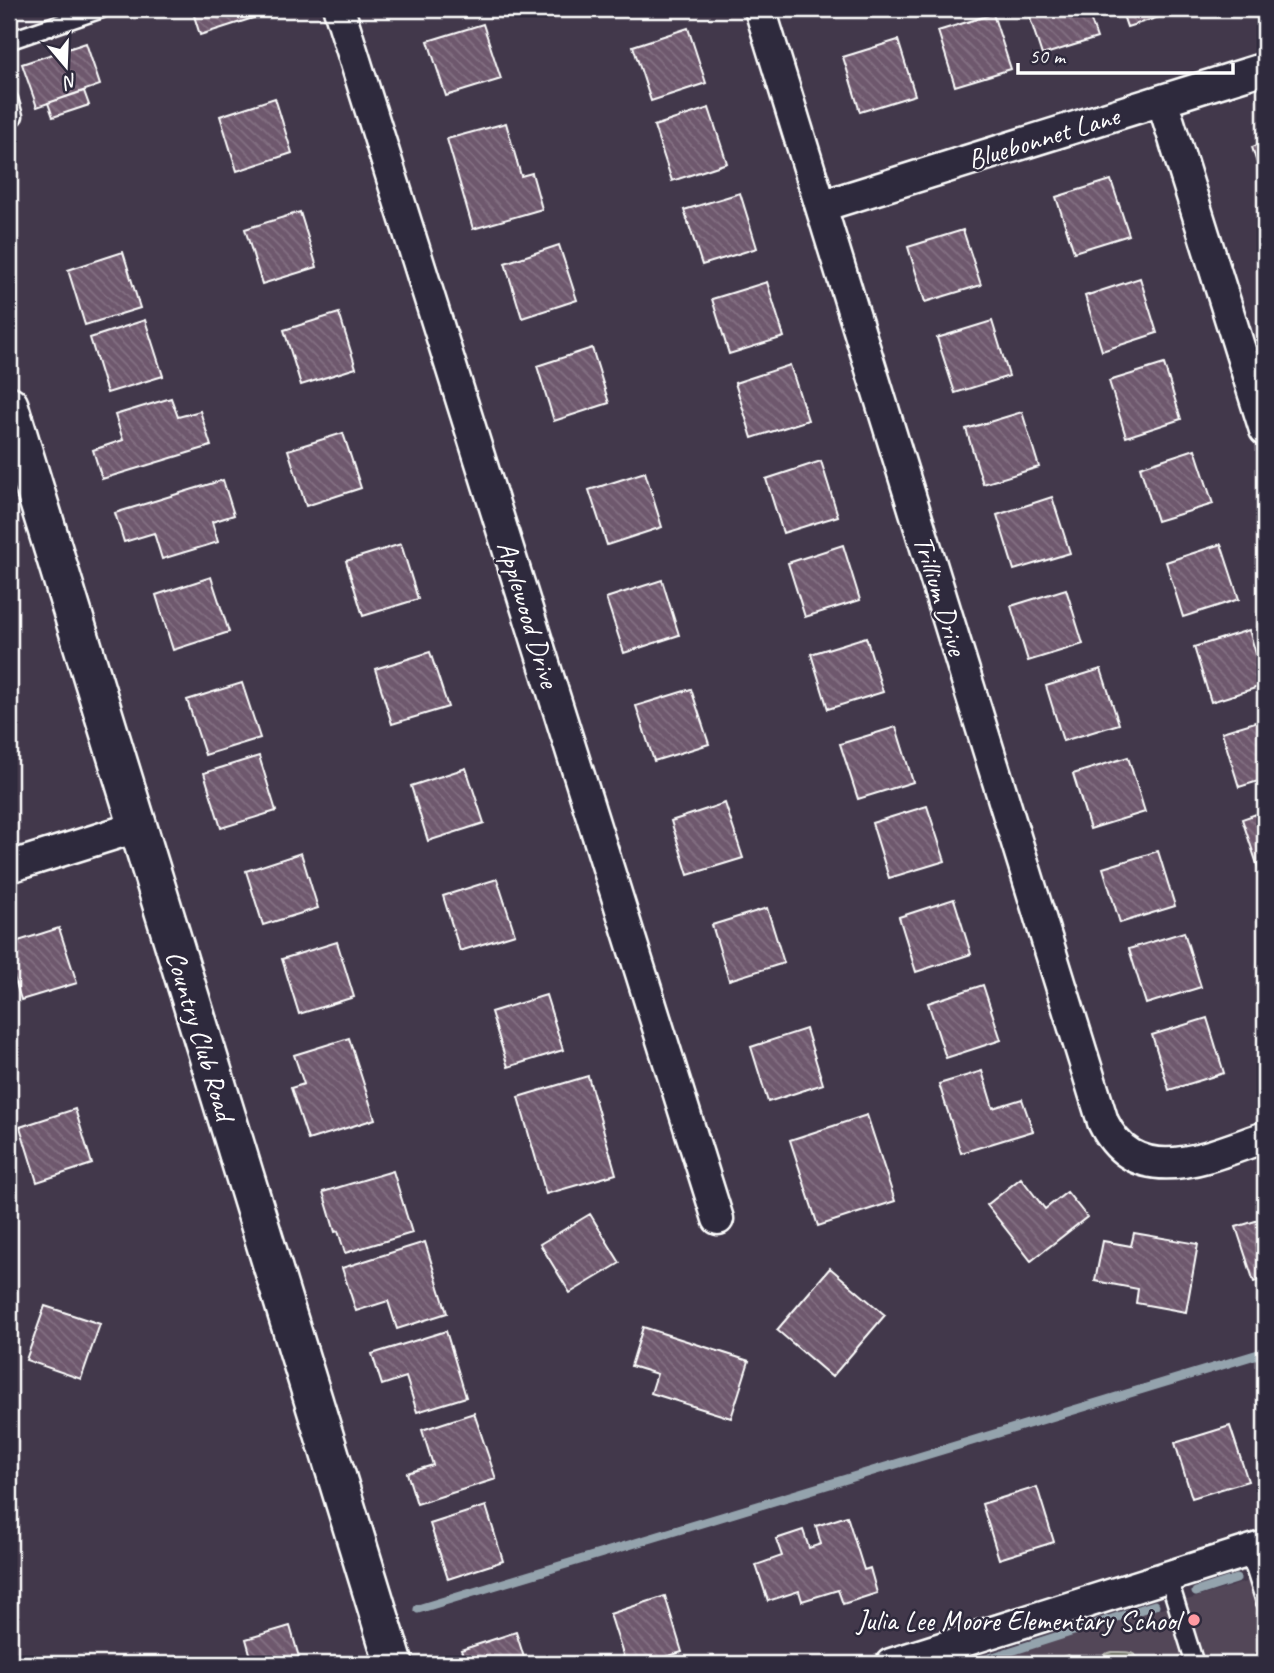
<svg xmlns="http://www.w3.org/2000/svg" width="1274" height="1673" viewBox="0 0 1274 1673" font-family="Caveat,sans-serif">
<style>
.built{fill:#534658}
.park{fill:#696b5d;stroke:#b4b5ae;stroke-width:2}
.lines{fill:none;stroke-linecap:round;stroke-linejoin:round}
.stream{stroke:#94a3ad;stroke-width:9}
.building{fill:url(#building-back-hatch);stroke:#fff;stroke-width:2}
.service-casing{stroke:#fff;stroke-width:21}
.minor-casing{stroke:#fff;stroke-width:35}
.tertiary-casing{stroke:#fff;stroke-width:42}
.service{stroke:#2f2a3d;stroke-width:16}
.minor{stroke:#2f2a3d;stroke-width:30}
.tertiary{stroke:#2f2a3d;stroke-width:37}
.poi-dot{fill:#ff9aa2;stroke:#2f2a3d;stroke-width:2.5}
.labels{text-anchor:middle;stroke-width:5;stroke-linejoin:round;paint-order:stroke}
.street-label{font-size:28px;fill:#fff;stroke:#2f2a3d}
.poi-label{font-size:28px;fill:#fff;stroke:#2f2a3d;text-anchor:end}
</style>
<defs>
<pattern id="building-back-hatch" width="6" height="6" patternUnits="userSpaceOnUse" patternTransform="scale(1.75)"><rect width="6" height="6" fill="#6e586d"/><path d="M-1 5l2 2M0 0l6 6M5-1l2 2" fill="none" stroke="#847183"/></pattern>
</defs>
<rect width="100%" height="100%" fill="#42384b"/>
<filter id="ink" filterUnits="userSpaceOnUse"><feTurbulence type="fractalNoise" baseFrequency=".0143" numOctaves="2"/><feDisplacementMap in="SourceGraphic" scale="14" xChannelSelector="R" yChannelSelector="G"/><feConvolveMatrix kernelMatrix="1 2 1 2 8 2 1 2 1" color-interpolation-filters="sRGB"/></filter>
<g filter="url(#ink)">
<path class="built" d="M1265 1576V1664H980Z"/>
<path class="park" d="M1112 1652C1126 1652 1136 1650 1141 1664H1096L1105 1654Z
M1068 1655 1082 1664H1042Z"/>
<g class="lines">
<path class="stream" d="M1196 1592 1236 1579
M418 1609 1265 1352
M971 1664 1155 1605"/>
</g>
<path class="building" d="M192 9H253L256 17 200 35Z
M1027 9H1087L1097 38 1042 55Z
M1121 9H1182V10L1127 27Z
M993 14 1011 69 955 86 938 31Z
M483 24 501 79 446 96 428 41Z
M688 28 706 83 651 101 633 46Z
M898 40 915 95 860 112 843 57Z
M86 43 100 85 37 107 22 64Z
M84 91 89 105 53 117 48 103Z
M275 98 292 153 237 171 220 116Z
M709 108 727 163 672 181 654 126Z
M506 123 521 176 532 173 542 209 473 229 447 139Z
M1265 142V189L1252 147Z
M1111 180 1129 235 1074 252 1056 197Z
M740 193 757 248 702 265 684 210Z
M300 212 317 267 262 284 245 229Z
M963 230 981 285 925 302 908 247Z
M559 245 577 300 522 318 505 263Z
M123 252 140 308 85 325 68 270Z
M1140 278 1157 333 1102 351 1085 296Z
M767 282 784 337 729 354 712 299Z
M339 313 356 368 301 385 284 330Z
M145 320 163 376 107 393 90 338Z
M992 321 1009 376 955 393 937 338Z
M592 348 609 403 554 421 537 366Z
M1164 364 1181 419 1126 437 1109 381Z
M790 365 808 420 752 438 735 383Z
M171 398 178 417 200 411 211 446 102 479 93 450 123 440 115 415Z
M1022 412 1039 467 983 484 966 429Z
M343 433 361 488 306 506 288 450Z
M1195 449 1213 504 1157 521 1140 467Z
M821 461 838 516 783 533 766 479Z
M645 472 662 527 607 545 589 490Z
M223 480 234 515 212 522 218 542 162 559 154 533 124 542 115 513Z
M1052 497 1070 553 1014 570 997 515Z
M401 544 418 599 363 616 346 561Z
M1221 544 1239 599 1183 617 1166 562Z
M843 545 860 600 805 617 788 563Z
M211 577 229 632 173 650 156 595Z
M662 580 679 635 624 653 606 598Z
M1066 589 1083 644 1028 661 1011 606Z
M1249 630 1265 685 1211 702 1194 647Z
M866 637 883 692 828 709 811 654Z
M430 652 448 707 392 724 375 669Z
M1101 669 1119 724 1063 741 1046 686Z
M242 683 260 738 205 755 187 700Z
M691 689 709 744 654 761 636 706Z
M1265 719V779L1239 787 1222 732Z
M896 727 913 782 858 799 840 744Z
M259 756 276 811 221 828 204 773Z
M1128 757 1145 812 1090 829 1073 774Z
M466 768 484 823 428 841 411 786Z
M725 803 743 858 688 875 671 821Z
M927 806 945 861 889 878 872 823Z
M1265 811V872L1260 873 1242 819Z
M1158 851 1175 906 1120 923 1103 868Z
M301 853 318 908 263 925 246 871Z
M497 879 515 934 460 951 443 896Z
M954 899 971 954 916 972 899 917Z
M767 908 784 963 729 980 712 925Z
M59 928 77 983 21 1000 9 960V944Z
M1184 932 1201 987 1146 1004 1129 949Z
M337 942 354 997 299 1014 282 959Z
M983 985 1001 1040 946 1058 928 1003Z
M546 995 563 1050 508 1067 491 1012Z
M1207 1018 1224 1073 1169 1090 1152 1035Z
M806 1029 823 1084 768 1102 751 1047Z
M349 1038 375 1119 308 1140 291 1088 304 1084 294 1055Z
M982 1071 993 1108 1022 1099 1033 1131 961 1153 939 1084Z
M588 1076 616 1174 546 1194 518 1097Z
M75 1109 92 1164 37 1182 20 1127Z
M867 1115 895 1201 818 1226 790 1140Z
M393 1171 412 1233 345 1253 338 1231 335 1232 323 1192Z
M1021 1178 1045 1209 1067 1192 1087 1217 1031 1261 987 1205Z
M590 1214 620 1263 570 1293 540 1244Z
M1265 1218V1278L1254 1282 1236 1227Z
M1134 1233 1198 1244 1186 1312 1136 1303 1138 1289 1095 1281 1103 1241 1131 1246Z
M425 1242 447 1313 397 1329 388 1301 356 1311 342 1268Z
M830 1268 885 1315 832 1377 777 1330Z
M45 1306 100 1324 81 1379 26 1360Z
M643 1327 749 1361 731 1418 651 1393 657 1374 631 1366Z
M446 1331 466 1397 417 1412 406 1377 382 1385 372 1354Z
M474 1413 496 1479 417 1504 407 1473 433 1465 422 1430Z
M1230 1426 1248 1481 1192 1498 1175 1443Z
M1037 1487 1054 1542 999 1559 982 1504Z
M486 1506 503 1561 448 1579 430 1524Z
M847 1516 864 1570 870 1568 877 1593 843 1604 838 1590 802 1601 799 1591 768 1601 756 1565 782 1556 776 1539 803 1530 809 1548 821 1544 816 1526Z
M665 1596 682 1652 642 1664H626L610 1614Z
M290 1626 301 1664H253L246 1639Z
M516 1632 526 1664H466L461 1650Z"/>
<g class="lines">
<g class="service-casing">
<path id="service" d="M9 42 14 39 102 9
M9 99 14 116 9 118
M1249 1551 1265 1602
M1168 1577 1195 1664"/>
</g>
<g class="minor-casing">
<path id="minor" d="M339 9 718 1219
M760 9 1103 1122C1137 1192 1209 1156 1265 1137
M1162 100 1265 430
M822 206 1265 68
M9 867 137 827
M891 1664 1265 1546"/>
</g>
<g class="tertiary-casing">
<path id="tertiary" d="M9 405 394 1664"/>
</g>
<use href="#service" class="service"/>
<use href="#minor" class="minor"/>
<use href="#tertiary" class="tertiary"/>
</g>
</g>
<circle class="poi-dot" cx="1194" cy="1620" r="7"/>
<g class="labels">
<g class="street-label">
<text transform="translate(1043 137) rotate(-17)" y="10">Bluebonnet Lane</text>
<text transform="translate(941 595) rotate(73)" y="10">Trillium Drive</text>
<text transform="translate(529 614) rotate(73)" y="10">Applewood Drive</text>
<text transform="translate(201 1035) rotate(73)" y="10">Country Club Road</text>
</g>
<g class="poi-label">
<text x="1180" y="1630">Julia Lee Moore Elementary School</text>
</g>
</g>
<rect width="1274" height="1673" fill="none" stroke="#2f2a3d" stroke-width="35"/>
<rect x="18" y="18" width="1239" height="1638" fill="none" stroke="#fff" stroke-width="2.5" filter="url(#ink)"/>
<g transform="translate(66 66) rotate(161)" stroke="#2f2a3d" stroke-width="5" paint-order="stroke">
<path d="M0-5L12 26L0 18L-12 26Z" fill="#ffffff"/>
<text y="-10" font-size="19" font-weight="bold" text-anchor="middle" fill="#ffffff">N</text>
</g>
<path d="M1018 63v10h215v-10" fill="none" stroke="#ffffff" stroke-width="3.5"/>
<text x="1029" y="63" font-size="21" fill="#ffffff" stroke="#2f2a3d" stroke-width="5" paint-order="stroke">50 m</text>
</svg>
